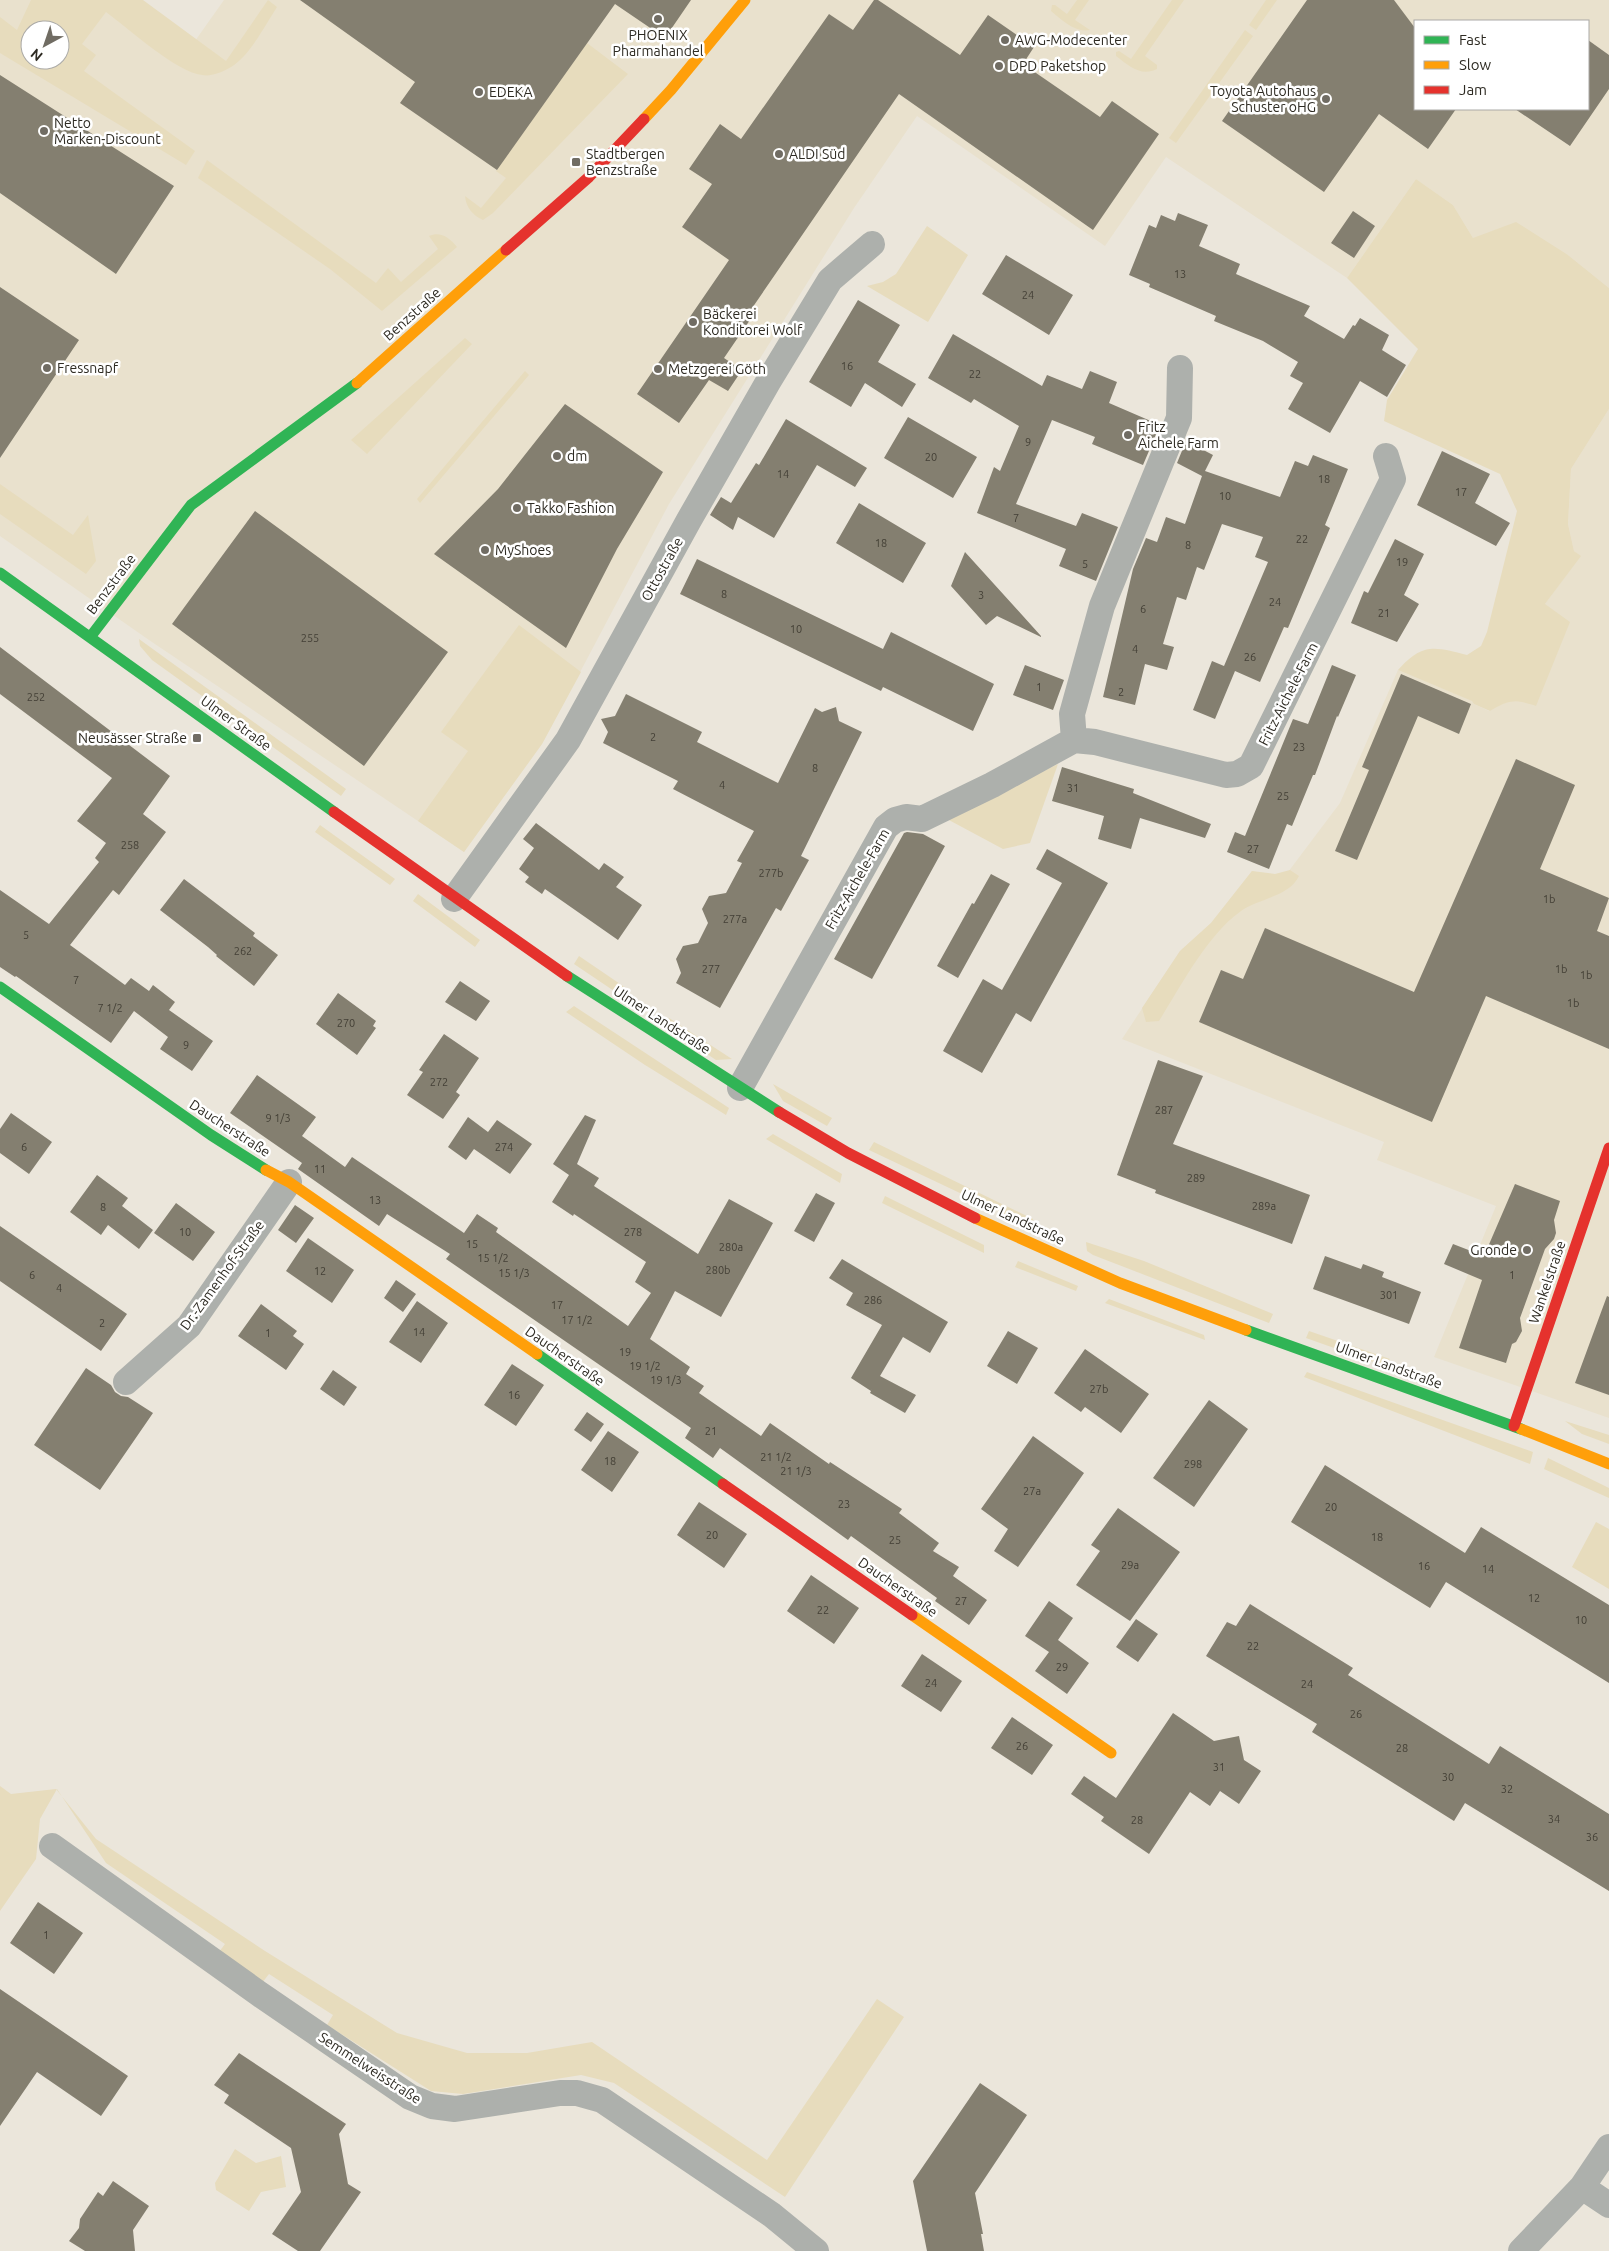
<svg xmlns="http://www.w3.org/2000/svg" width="1609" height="2251" viewBox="0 0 1609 2251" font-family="Ubuntu,sans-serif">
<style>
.built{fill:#e9e1cd;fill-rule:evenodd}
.green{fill:#e7dcbd;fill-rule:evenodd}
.building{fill:#847f70}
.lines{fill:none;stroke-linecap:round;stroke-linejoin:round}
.street{stroke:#adb0ac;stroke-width:26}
.fast{stroke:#30b455;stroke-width:11}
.slow{stroke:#ff9f0a;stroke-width:11}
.jam{stroke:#e5322d;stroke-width:11}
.poi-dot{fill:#706c63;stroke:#fff;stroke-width:2}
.labels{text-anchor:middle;stroke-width:5;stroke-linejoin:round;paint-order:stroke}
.number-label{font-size:11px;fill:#444036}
.poi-label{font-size:14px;fill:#2e2b23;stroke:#fff;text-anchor:start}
.street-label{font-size:14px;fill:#2e2b23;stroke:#fff}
</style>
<rect width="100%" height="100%" fill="#ebe6db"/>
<path class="built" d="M0 0H128L190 48 224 0H1609V288L1568 255 1473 238 1453 205 1416 179 1347 278 1166 157 1105 246 917 116 854 208 669 504 542 744 464 852 149 640 0 536ZM1415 21H1588V109H1415ZM30 30H60V60H30Z
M1609 409V1418L1434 1357 1496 1206 1377 1160 1384 1142 1122 1039 1180 951 1211 923 1252 871 1282 880 1340 803 1398 670 1473 701 1474 704 1489 711 1504 702 1521 701 1545 604 1580 556 1574 551 1568 524 1571 469Z"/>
<path class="green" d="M31 0H143L226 61 268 0 277 7C266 24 251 53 234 65 226 71 211 77 202 75 176 72 129 29 106 12L82 44 96 55 84 71 195 151 186 165 0 53V17L17 30ZM30 30H60V60H30Z
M1077 0H1089L1075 20 1090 30C1075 33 1062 20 1051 11L1052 5H1055L1067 14Z
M1172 0H1184L1145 56 1157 65V69C1141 77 1129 66 1116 56V52L1119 51 1131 59Z
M1266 0H1277L1256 30 1249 25Z
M1245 30 1253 36 1176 143 1169 138Z
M587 43 628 74 493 213 483 220C472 215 466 207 465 196L481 208 506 178 496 171Z
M207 160 376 283 388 268 401 282 438 249 429 236C440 231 449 237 457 247L382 311 330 269 198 178Z
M1416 179 1453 205 1473 238 1516 222 1568 255 1609 288V409L1571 469 1568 524 1574 551 1581 556 1545 604 1570 622 1536 706C1515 699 1508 700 1490 711L1474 704 1472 701 1398 670C1423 642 1435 647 1467 655L1481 646 1487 632 1517 511 1500 474 1384 421 1387 400 1418 349 1347 278Z
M927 226 968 255 928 322 867 286 883 282 896 274Z
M465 338 472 344 367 454 351 440Z
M525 371 529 375 420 503 417 499Z
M0 484 73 535 88 515 96 561 86 574 0 514Z
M519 625 581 672 542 744 464 852 418 821 468 751 441 732Z
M139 639 346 789 341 796 152 660 140 646Z
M1058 764 1030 843 1003 849 947 819Z
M320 825 395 879 390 885 315 832Z
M1290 870 1299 876C1289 897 1259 898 1241 911 1207 935 1181 986 1159 1021L1146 1022 1142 1008 1180 951 1211 923 1252 871 1275 874Z
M418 894 480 940 475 947 413 901Z
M579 956 626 988 620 995 574 964Z
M574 1006 729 1108 726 1115 645 1065 566 1012Z
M669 1018 732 1059 716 1060 665 1026Z
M773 1084 832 1118 827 1126 783 1101Z
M773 1134 842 1174 840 1183 766 1139Z
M874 1142 1033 1219 1032 1227 869 1150Z
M885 1196 984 1245V1253L882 1203Z
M1086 1242 1144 1261 1273 1314 1269 1323 1093 1255 1087 1251Z
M1018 1261 1078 1286 1076 1291 1015 1267Z
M1109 1299 1204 1335 1205 1340 1105 1303Z
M1309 1331 1390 1359 1382 1365 1306 1338Z
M1307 1372 1533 1452 1530 1464 1304 1377Z
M1565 1421 1609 1435V1444L1582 1434Z
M1548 1458 1609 1488V1498L1544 1469Z
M1596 1522 1609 1529V1589L1572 1567Z
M0 1786 11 1794 56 1789 96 1839 265 1951 397 2033 467 2053H527L592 2042 767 2160 877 1999 904 2017 785 2197 614 2083 581 2075 463 2094 431 2091 327 2025 333 2015 269 1974 262 1983 219 1952 225 1944 106 1863 57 1789 40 1819 36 1859 0 1911Z
M235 2149 256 2163 281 2156 286 2187 261 2192 249 2211 216 2190 215 2183Z"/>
<path class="building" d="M300 0H691L665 38 615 4 497 170 400 103 415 82Z
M874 0H878L960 55 988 15 1034 47 1023 64 1100 117 1112 101 1159 134 1093 230 899 94 748 314 752 317 724 358 742 370 728 391 709 380 679 423 637 394 729 260 682 227 712 184 689 169 720 124 741 139 829 14 853 30Z
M1307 0H1394L1415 28V109H1456L1428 149 1379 114 1324 192 1222 121Z
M1588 40 1609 55V89L1570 146 1515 109H1588Z
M0 75 174 186 116 274 0 193Z
M1353 211 1375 226 1354 258 1331 243Z
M1178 213 1208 225 1199 246 1240 264 1236 274 1310 306 1304 316 1344 339 1353 325 1355 326 1360 318 1389 335 1382 350 1406 365 1387 397 1360 381 1330 433 1288 409 1303 383 1290 376 1298 362 1263 341 1214 321 1216 316 1149 287 1150 284 1129 275 1149 225 1156 228 1161 215 1175 221Z
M1006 255 1073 295 1049 335 982 294Z
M0 287 79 340 0 458Z
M858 300 900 325 878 362 916 384 902 407 865 383 851 407 809 382Z
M953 334 1042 386 1047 375 1082 389 1090 371 1117 382 1109 403 1160 425 1143 465 1092 444 1095 437 1052 420 1016 504 1076 526 1082 513 1118 527 1096 581 1059 566 1066 549 977 513 994 467 1000 471 1019 426 974 399 971 403 928 378Z
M565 404 663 472 617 549 566 648 434 554 498 489Z
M908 417 977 457 953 498 884 458Z
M786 419 867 468 855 487 817 465 774 538 738 517 733 530 710 515 721 497 731 503 756 463 759 465Z
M1186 441 1213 455 1205 471 1280 497 1295 461 1308 466 1313 455 1348 469 1325 525 1330 528 1288 628 1284 627 1260 682 1235 671 1215 719 1193 710 1212 661 1224 666 1268 562 1255 557 1263 537 1222 524 1204 570 1197 567 1186 600 1177 597 1163 644 1174 647 1167 670 1145 664 1135 705 1103 697 1133 569 1146 538 1157 542 1166 517 1185 524 1202 476 1177 463Z
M1442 451 1490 474 1475 503 1510 523 1496 546 1417 505Z
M859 503 926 543 903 583 836 543Z
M255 511 448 652 364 766 172 624Z
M1395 539 1424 554 1404 595 1419 604 1397 642 1351 623 1364 591 1368 593Z
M965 552 1041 636V637L997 616 986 625 951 586Z
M697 559 883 649 891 632 994 684 973 731 883 687 881 691 680 594Z
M0 647 170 776 143 814 166 832 119 895 113 890 70 945 125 985 131 978 149 991 153 985 175 1002 169 1010 213 1041 192 1071 160 1049 168 1037 134 1011 111 1043 16 976 15 977 0 967V890L49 924 99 862 95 858 106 843 77 821 112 778 0 694Z
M1025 665 1064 680 1053 710 1013 695Z
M1332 665 1356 675 1338 717 1337 716 1315 775H1313L1292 826 1287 824 1269 869 1227 852 1235 832 1245 836 1293 719 1308 724Z
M1401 674 1471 704 1459 734 1418 716 1357 860 1335 851 1369 770 1362 767Z
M626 694 702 732 697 742 778 783 815 708 822 712 836 707 839 721 862 732 801 856 809 860 781 911 776 908 720 1008 676 983 681 973 676 959 683 946 698 943 708 923 702 909 709 896 726 893 742 863 737 861 754 831 673 789 678 781 603 743 608 732 601 719 615 716Z
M1516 759 1575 785 1540 869 1609 898 1597 931 1609 936V1049L1486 996 1432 1122 1199 1022 1221 970 1243 979 1265 928 1414 992Z
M1062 767 1134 789 1133 793 1211 824 1205 838 1140 818 1131 849 1098 839 1104 816 1052 801Z
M536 823 599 870 604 863 624 877 616 887 642 905 618 940 545 889 542 894 525 882 529 877 519 869 534 848 523 839Z
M907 832 923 834 945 846 872 979 834 959 904 833Z
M1047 849 1108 883 1031 1022 1016 1013 982 1073 943 1051 983 979 1002 990 1062 883 1036 869Z
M991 874 1010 884 958 978 937 966 972 903 974 904Z
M184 879 255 933 253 936 278 955 254 986 216 956 217 955 208 947 160 910Z
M460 981 490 1001 476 1021 445 1002Z
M338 993 376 1021 373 1026 376 1028 357 1055 316 1024Z
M444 1034 479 1058 456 1092 460 1095 443 1119 407 1095 423 1072 419 1070Z
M1158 1060 1203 1076 1173 1144 1310 1195 1292 1244 1155 1193 1156 1190 1117 1175Z
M257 1075 316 1117 302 1136 345 1167 352 1157 464 1233 477 1214 498 1228 496 1232 628 1326 651 1293 635 1282 646 1262 574 1214 573 1216 552 1202 569 1175 553 1164 585 1115 596 1120 577 1164 599 1178 594 1186 698 1254 729 1199 773 1223 721 1317 675 1291 650 1339 690 1367 686 1374 704 1386 699 1393 761 1436 770 1423 829 1464 830 1462 902 1509 899 1513 939 1543 933 1551 959 1567 953 1576 987 1600 969 1625 935 1601 937 1598 851 1536 848 1540 720 1448 713 1458 685 1438 691 1428 446 1259 450 1254 387 1214 379 1226 298 1169 302 1163 230 1113Z
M11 1113 52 1142 29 1174 0 1153V1129Z
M468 1117 488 1132 497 1120 532 1144 510 1174 474 1149 466 1160 448 1147Z
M97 1175 128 1198 122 1206 153 1230 139 1249 108 1225 101 1235 70 1212Z
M1515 1184 1560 1201 1554 1220 1556 1233 1554 1239 1545 1249 1520 1318 1522 1331 1516 1342 1512 1344 1506 1363 1459 1348 1482 1280 1444 1264 1453 1244 1484 1256Z
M816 1193 835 1203 814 1242 794 1231Z
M176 1203 215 1232 193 1261 154 1233Z
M295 1205 314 1218 296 1243 278 1230Z
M0 1226 127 1314 101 1351 0 1281Z
M308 1238 354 1270 332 1303 286 1271Z
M1325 1256 1361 1269 1363 1264 1384 1272 1382 1277 1421 1292 1409 1324 1313 1289Z
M842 1259 948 1322 930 1353 903 1337 880 1376 916 1395 905 1413 870 1393 873 1387 871 1391 851 1378 882 1325 846 1305 853 1293 829 1278Z
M396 1280 416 1294 403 1312 384 1298Z
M1607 1296 1609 1297V1395L1575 1383Z
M417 1301 448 1323 421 1363 389 1342Z
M261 1304 297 1331 293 1336 304 1344 286 1370 238 1336Z
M1008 1331 1038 1348 1017 1384 987 1366Z
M1085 1349 1149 1394 1121 1433 1085 1407 1081 1412 1054 1393Z
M512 1364 544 1385 516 1426 484 1405Z
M86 1368 111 1385 115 1392 121 1396 128 1397 153 1413 100 1490 34 1445Z
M333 1370 357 1387 344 1406 320 1389Z
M1209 1400 1248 1429 1194 1507 1153 1478Z
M587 1412 604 1424 591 1442 574 1430Z
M608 1431 639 1452 612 1492 581 1470Z
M1033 1436 1084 1473 1018 1567 994 1551 1008 1529 981 1509Z
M1325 1465 1465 1553 1481 1527 1609 1605V1683L1446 1582 1430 1608 1291 1522Z
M699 1502 747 1534 724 1568 677 1535Z
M1118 1508 1180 1552 1130 1621 1076 1585 1100 1551 1091 1545Z
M811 1575 859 1608 834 1644 787 1611Z
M1049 1601 1073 1618 1058 1640 1089 1663 1067 1694 1035 1671 1049 1652 1025 1636Z
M1250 1604 1353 1668 1348 1675 1489 1764 1500 1746 1609 1814V1891L1465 1803 1454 1821 1312 1732 1317 1724 1206 1656 1227 1622 1236 1626Z
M1136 1619 1158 1634 1138 1662 1116 1647Z
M922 1654 962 1681 941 1712 901 1686Z
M1173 1713 1214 1741 1239 1736 1244 1760 1261 1771 1239 1804 1220 1791 1210 1806 1190 1792 1149 1854 1101 1821 1104 1817 1071 1794 1084 1776 1116 1798Z
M1012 1717 1053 1745 1032 1775 991 1748Z
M38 1902 83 1933 54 1974 10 1943Z
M0 1989 128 2076 101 2116 37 2072 0 2126Z
M239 2053 346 2124 339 2134 348 2184 361 2192 320 2251H298L272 2234 301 2192 291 2148 224 2103 229 2095 214 2085Z
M980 2083 1027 2115 975 2193 983 2234H981L984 2251H927L913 2181Z
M113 2181 149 2206 133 2230 135 2251H85L69 2241 79 2228 80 2219 98 2192 103 2196Z"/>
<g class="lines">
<path class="street" d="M1074 740 1095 742 1226 775 1237 774 1251 766 1393 479 1386 456
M454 899 568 740 689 520 768 382 830 280 872 244
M740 1088 886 827 895 820 906 817 922 819 992 785 1074 740 1072 714 1102 606 1179 418 1180 368
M126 1382 189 1326 289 1182
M52 1846 258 1993 410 2097 432 2106 455 2109 560 2093H577L602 2100 772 2215 816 2251
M1582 2187 1609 2205
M1521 2251 1582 2187 1609 2147"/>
<path class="fast" d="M0 573 334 812
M91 636 191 505 357 383
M567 976 779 1112
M0 987 211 1135 266 1170
M1246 1330 1521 1429
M537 1354 723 1484"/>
<path class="slow" d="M644 119 671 90 745 0
M357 383 506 250
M266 1170 289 1182 537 1354
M975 1218 1120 1283 1246 1330
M1521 1429 1609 1464
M912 1615 1111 1753"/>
<path class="jam" d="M506 250 589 177 644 119
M334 812 567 976
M779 1112 848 1153 975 1218
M1514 1426 1609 1148
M723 1484 912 1615"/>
</g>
<g class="poi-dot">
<circle cx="658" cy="19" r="5"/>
<circle cx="1005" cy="40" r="5"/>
<circle cx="999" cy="66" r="5"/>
<circle cx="479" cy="92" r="5"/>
<circle cx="1326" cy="99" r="5"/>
<circle cx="44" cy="131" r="5"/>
<circle cx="779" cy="154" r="5"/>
<rect x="571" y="157" width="10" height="10" rx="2.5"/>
<circle cx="693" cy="322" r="5"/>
<circle cx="47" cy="368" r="5"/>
<circle cx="658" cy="369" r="5"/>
<circle cx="1128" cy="435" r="5"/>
<circle cx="557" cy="456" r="5"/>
<circle cx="517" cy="508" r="5"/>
<circle cx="485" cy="550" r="5"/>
<rect x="192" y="733" width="10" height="10" rx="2.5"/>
<circle cx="1527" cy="1250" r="5"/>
</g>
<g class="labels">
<g class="number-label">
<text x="1180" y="278">13</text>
<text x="1028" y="299">24</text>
<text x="847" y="370">16</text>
<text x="975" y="378">22</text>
<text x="1028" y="446">9</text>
<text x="931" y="461">20</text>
<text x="783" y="478">14</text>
<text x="1324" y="483">18</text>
<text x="1461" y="496">17</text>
<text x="1225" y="500">10</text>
<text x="1016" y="522">7</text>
<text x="1302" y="543">22</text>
<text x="881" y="547">18</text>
<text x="1188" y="549">8</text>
<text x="1402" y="566">19</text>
<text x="1085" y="568">5</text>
<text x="724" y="598">8</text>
<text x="981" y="599">3</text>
<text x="1275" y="606">24</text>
<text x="1143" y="613">6</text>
<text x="1384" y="617">21</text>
<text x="796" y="633">10</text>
<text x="310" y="642">255</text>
<text x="1135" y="653">4</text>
<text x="1250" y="661">26</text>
<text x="1039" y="691">1</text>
<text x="1121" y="696">2</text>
<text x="36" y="701">252</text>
<text x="653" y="741">2</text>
<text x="1299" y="751">23</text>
<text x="815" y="772">8</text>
<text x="722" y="789">4</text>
<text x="1073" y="792">31</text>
<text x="1283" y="800">25</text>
<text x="130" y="849">258</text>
<text x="1253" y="853">27</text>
<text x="771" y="877">277b</text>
<text x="1549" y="903">1b</text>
<text x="735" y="923">277a</text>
<text x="26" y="939">5</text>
<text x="243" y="955">262</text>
<text x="711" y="973">277</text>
<text x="1561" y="973">1b</text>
<text x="1586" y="979">1b</text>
<text x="76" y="984">7</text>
<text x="1573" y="1007">1b</text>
<text x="110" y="1012">7 1/2</text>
<text x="346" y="1027">270</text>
<text x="186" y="1049">9</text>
<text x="439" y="1086">272</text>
<text x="1164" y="1114">287</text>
<text x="278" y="1122">9 1/3</text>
<text x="24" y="1151">6</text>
<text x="504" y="1151">274</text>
<text x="320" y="1173">11</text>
<text x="1196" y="1182">289</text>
<text x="375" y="1204">13</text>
<text x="1264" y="1210">289a</text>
<text x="103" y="1211">8</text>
<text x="185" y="1236">10</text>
<text x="633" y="1236">278</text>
<text x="472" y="1248">15</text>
<text x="731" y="1251">280a</text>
<text x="493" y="1262">15 1/2</text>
<text x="718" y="1274">280b</text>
<text x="320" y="1275">12</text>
<text x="514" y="1277">15 1/3</text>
<text x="32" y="1279">6</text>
<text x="1512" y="1279">1</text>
<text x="59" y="1292">4</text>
<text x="1389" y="1299">301</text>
<text x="873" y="1304">286</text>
<text x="557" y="1309">17</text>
<text x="577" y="1324">17 1/2</text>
<text x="102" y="1327">2</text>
<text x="419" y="1336">14</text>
<text x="268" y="1337">1</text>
<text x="625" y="1356">19</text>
<text x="645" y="1370">19 1/2</text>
<text x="666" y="1384">19 1/3</text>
<text x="1099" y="1393">27b</text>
<text x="514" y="1399">16</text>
<text x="711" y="1435">21</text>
<text x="776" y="1461">21 1/2</text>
<text x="610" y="1465">18</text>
<text x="1193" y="1468">298</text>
<text x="796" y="1475">21 1/3</text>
<text x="1032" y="1495">27a</text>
<text x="844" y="1508">23</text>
<text x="1331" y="1511">20</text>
<text x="712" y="1539">20</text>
<text x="1377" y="1541">18</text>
<text x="895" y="1544">25</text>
<text x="1130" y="1569">29a</text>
<text x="1424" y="1570">16</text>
<text x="1488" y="1573">14</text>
<text x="1534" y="1602">12</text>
<text x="961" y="1605">27</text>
<text x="823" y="1614">22</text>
<text x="1581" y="1624">10</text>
<text x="1253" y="1650">22</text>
<text x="1062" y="1671">29</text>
<text x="931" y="1687">24</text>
<text x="1307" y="1688">24</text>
<text x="1356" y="1718">26</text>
<text x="1022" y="1750">26</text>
<text x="1402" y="1752">28</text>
<text x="1219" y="1771">31</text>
<text x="1448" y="1781">30</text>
<text x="1507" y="1793">32</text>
<text x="1554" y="1823">34</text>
<text x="1137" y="1824">28</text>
<text x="1592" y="1841">36</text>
<text x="46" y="1939">1</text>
</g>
<g class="poi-label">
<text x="658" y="40" text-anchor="middle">PHOENIX<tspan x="658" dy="16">Pharmahandel</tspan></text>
<text x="1015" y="45">AWG-Modecenter</text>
<text x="1009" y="71">DPD Paketshop</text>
<text x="1316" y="96" text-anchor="end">Toyota Autohaus<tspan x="1316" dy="16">Schuster oHG</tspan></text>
<text x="489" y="97">EDEKA</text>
<text x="54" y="128">Netto<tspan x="54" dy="16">Marken-Discount</tspan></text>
<text x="586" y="159">Stadtbergen<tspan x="586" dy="16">Benzstraße</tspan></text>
<text x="789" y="159">ALDI Süd</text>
<text x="703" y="319">Bäckerei<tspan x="703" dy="16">Konditorei Wolf</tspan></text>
<text x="57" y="373">Fressnapf</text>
<text x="668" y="374">Metzgerei Göth</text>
<text x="1138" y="432">Fritz<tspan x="1138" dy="16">Aichele Farm</tspan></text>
<text x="567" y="461">dm</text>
<text x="527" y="513">Takko Fashion</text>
<text x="495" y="555">MyShoes</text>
<text x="187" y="743" text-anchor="end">Neusässer Straße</text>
<text x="1517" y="1255" text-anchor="end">Gronde</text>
</g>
<g class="street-label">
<text transform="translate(412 314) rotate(-42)" y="5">Benzstraße</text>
<text transform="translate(662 569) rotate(-61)" y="5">Ottostraße</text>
<text transform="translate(111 584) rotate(-53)" y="5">Benzstraße</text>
<text transform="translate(1288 694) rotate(-63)" y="5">Fritz-Aichele-Farm</text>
<text transform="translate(236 723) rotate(36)" y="5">Ulmer Straße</text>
<text transform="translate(857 879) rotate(-60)" y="5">Fritz-Aichele-Farm</text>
<text transform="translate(662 1020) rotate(33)" y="5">Ulmer Landstraße</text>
<text transform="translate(230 1128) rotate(33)" y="5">Daucherstraße</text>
<text transform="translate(1013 1217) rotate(25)" y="5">Ulmer Landstraße</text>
<text transform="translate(222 1275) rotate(-54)" y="5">Dr.-Zamenhof-Straße</text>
<text transform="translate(1547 1282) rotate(-71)" y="5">Wankelstraße</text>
<text transform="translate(565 1356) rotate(35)" y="5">Daucherstraße</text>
<text transform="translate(1389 1365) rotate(20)" y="5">Ulmer Landstraße</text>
<text transform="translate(898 1587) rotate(35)" y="5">Daucherstraße</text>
<text transform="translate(370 2068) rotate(33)" y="5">Semmelweisstraße</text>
</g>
</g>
<rect x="1414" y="20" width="175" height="90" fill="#ffffff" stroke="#abaaa7"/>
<rect x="1424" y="36" width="25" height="8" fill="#30b455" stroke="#abaaa7"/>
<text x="1459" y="45" font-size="15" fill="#2e2b23">Fast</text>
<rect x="1424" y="61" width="25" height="8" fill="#ff9f0a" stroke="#abaaa7"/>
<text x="1459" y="70" font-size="15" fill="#2e2b23">Slow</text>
<rect x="1424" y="86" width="25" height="8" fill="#e5322d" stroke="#abaaa7"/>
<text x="1459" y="95" font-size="15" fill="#2e2b23">Jam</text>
<g transform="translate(45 45) rotate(220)"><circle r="24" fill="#ffffff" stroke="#abaaa7"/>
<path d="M0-4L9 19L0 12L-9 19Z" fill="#706c63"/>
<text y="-8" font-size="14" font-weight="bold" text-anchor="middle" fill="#2e2b23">N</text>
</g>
</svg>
